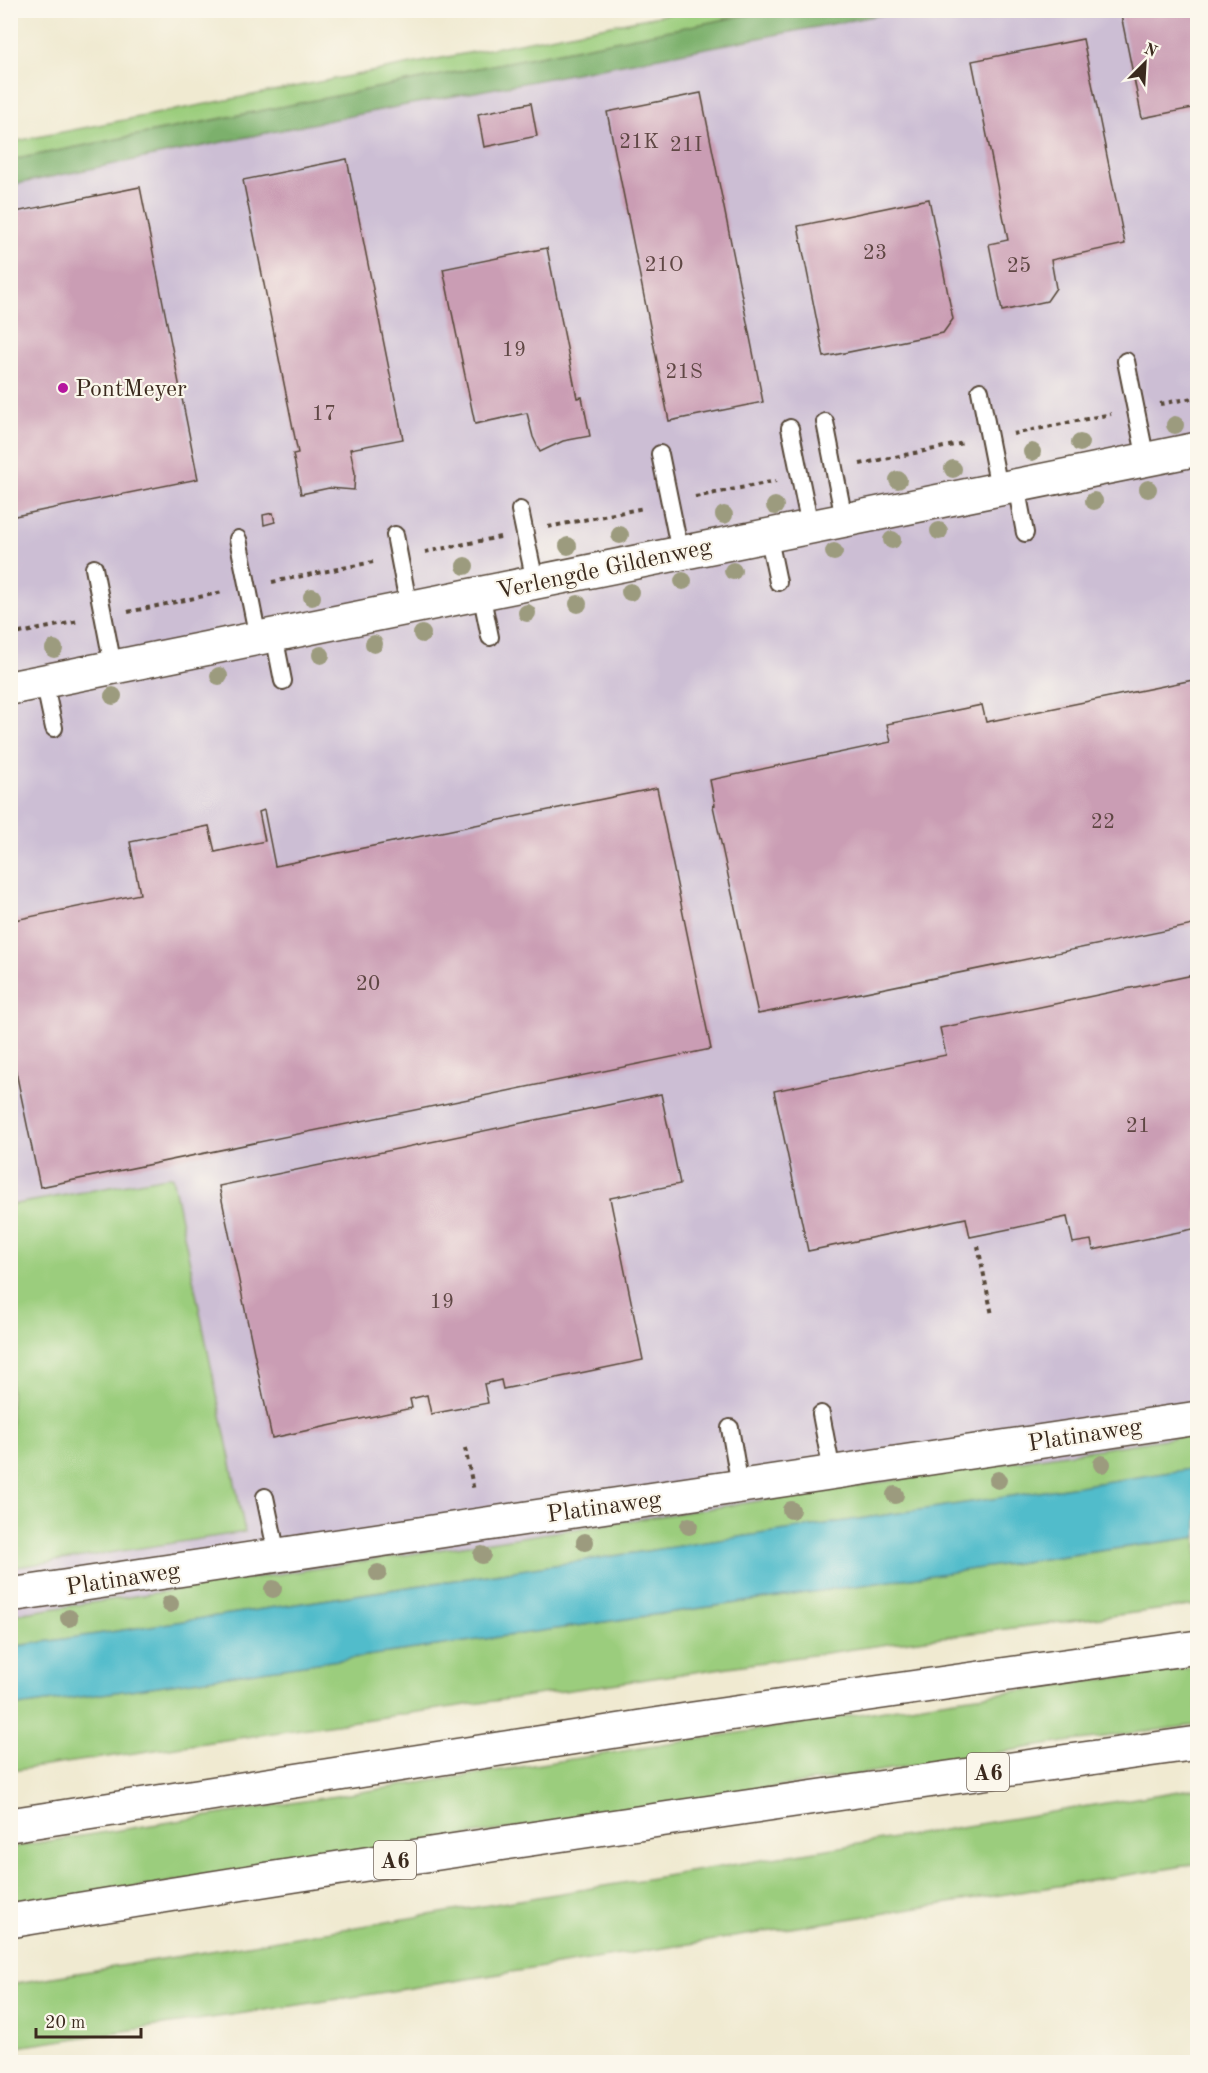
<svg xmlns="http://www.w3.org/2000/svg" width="1208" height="2073" viewBox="0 0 1208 2073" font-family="'Old Standard TT',serif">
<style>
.industrial{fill:#ccbed4}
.green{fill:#9bcd7d;stroke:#6b7c4e;stroke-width:1.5}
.forest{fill:#7cb06c;stroke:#5c6d45;stroke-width:1.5}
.water{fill:#51bccb;stroke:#467374;stroke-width:1.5}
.building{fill:#ca9db4}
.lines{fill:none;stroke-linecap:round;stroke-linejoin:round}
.lane-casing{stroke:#564739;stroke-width:20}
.street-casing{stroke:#564739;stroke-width:36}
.highway-casing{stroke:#564739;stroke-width:36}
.path{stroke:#564739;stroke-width:4;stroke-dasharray:4.5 4.5;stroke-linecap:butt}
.lane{stroke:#fff;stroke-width:16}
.street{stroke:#fff;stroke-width:33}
.highway{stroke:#fff;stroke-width:33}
.tree{fill:#9c9b7e}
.poi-dot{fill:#b5179e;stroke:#fbf7ec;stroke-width:2}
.labels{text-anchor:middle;stroke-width:4.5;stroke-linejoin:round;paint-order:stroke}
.number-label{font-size:21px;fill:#5f4744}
.shield{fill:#fbf7ec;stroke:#75685c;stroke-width:1.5}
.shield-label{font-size:22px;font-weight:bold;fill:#3b2a1e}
.poi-label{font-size:24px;fill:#3b2a1e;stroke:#fbf7ec;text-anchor:start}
.street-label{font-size:24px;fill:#3b2a1e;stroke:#fbf7ec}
</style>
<rect width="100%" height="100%" fill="#fbf7ec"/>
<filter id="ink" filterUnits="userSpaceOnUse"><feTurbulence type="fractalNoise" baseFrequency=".0167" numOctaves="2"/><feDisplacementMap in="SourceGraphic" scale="12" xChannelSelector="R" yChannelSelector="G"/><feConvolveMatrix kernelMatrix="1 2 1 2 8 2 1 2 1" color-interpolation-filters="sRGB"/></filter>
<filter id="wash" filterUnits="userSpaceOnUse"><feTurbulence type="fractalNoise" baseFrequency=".008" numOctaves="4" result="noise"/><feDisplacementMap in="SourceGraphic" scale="24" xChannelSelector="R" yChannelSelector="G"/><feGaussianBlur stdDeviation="1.35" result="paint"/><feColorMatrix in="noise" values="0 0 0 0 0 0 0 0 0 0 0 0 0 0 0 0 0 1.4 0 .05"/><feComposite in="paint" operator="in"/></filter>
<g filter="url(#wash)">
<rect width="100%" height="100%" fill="#f0ead1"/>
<path class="industrial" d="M762 11H1197V1500L11 1672V162Z"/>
<path class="green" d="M684 11H767L11 160V142Z
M172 1176 245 1532 11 1568V1205Z
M1197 1434V1468L11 1647V1615Z
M1197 1537V1605L902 1642 11 1771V1707Z
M1197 1667V1725L1065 1742 11 1907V1847L955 1699Z
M1197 1788V1864L385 1992 11 2048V1984Z"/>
<path class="forest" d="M767 11H900L375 111 11 185V160Z"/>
<path class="water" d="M1197 1468V1537L11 1707V1647Z"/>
<g id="blocks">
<path class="building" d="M1120 10H1198V107L1142 118Z
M1083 39 1125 244 1051 260 1056 288 1047 301 1002 311 989 244 1008 240 972 61Z
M701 93 763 402 669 421 607 112Z
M531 103 537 136 484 147 478 114Z
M347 159 403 439 350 449 355 473 354 490 329 488 301 494 293 454 298 453 243 180Z
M140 187 198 479 10 517V213Z
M929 199 953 319 943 333 824 357 798 226Z
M547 248 577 398 582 397 590 436 563 441 540 452 533 437 527 413 475 424 443 269Z
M273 513 275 522 264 525 263 515Z
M1198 679V924L758 1014 713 806 715 805 710 780 891 742 887 724 982 705 986 722Z
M657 788 711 1049 40 1187 10 1043V921L140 894 130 842 209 826 215 852 265 841 259 812 264 810 275 866Z
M1198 974V1228L1093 1250 1091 1240 1073 1243 1067 1217 970 1237 966 1218 808 1251 774 1091 946 1055 940 1028Z
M661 1094 680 1184 610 1198 643 1360 503 1389 501 1380 484 1384 488 1403 431 1414 427 1395 410 1399 412 1408 272 1438 219 1186Z"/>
</g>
</g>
<g filter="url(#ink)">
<use href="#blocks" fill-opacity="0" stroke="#564739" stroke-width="1.5"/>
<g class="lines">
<g class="lane-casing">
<path id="lane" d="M1126 361 1146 460
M980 391 999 488
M825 422 844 519
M790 428 810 526
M660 454 680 552
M1016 485 1025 533
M520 510 535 582
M768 534 778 582
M395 535 409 608
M238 539 258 638
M94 568 113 666
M481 593 490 637
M274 635 283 681
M44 681 54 728
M821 1414 832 1472
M730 1428 740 1486
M265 1497 277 1555"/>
</g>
<g class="street-casing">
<path id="street" d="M10 688 1198 449
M10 1595 1198 1418"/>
</g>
<g class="highway-casing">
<path id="highway" d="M10 1825 693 1719 1198 1647
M10 1921C405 1855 801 1798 1198 1743"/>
</g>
<path class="path" d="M1160 404 1198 397
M1013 434 1111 414
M860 464 964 443
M695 497 776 481
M548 527 644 508
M425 552 500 537
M272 582 373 562
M128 612 223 592
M10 635 79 621
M978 1246 992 1315
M465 1448 474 1491"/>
<use href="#lane" class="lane"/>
<use href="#street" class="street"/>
<use href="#highway" class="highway"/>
</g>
<g class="tree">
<circle cx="1175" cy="425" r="9"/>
<circle cx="1080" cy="443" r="9"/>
<circle cx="1032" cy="452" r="9"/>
<circle cx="953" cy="469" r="9"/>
<circle cx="898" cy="480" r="9"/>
<circle cx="1148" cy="489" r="9"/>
<circle cx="1094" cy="501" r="9"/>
<circle cx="775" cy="506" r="9"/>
<circle cx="724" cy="515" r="9"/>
<circle cx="939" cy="531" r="9"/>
<circle cx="620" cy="535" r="9"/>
<circle cx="892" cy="540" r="9"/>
<circle cx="568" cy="546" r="9"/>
<circle cx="834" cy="552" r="9"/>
<circle cx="465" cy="566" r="9"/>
<circle cx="733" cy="571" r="9"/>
<circle cx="683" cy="581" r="9"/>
<circle cx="630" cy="592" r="9"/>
<circle cx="312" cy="597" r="9"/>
<circle cx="578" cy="604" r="9"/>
<circle cx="527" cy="613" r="9"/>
<circle cx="422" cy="634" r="9"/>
<circle cx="374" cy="644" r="9"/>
<circle cx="54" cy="649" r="9"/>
<circle cx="321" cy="655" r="9"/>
<circle cx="219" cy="676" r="9"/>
<circle cx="113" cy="696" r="9"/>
<circle cx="1102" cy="1464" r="9"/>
<circle cx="998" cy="1480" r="9"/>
<circle cx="895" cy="1495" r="9"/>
<circle cx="791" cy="1510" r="9"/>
<circle cx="689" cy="1526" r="9"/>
<circle cx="585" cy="1542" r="9"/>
<circle cx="482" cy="1555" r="9"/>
<circle cx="378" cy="1573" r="9"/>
<circle cx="273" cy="1589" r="9"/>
<circle cx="170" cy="1604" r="9"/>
<circle cx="69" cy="1618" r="9"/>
</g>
</g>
<circle class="poi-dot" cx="63" cy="388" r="6"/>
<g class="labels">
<g class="number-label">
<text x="639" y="148">21K</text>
<text x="686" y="151">21I</text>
<text x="875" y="259">23</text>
<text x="664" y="271">21O</text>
<text x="1019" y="272">25</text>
<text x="514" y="356">19</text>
<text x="684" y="378">21S</text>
<text x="324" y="420">17</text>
<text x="1103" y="828">22</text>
<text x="368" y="990">20</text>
<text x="1138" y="1132">21</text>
<text x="442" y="1308">19</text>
</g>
<g class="shield">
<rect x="967" y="1753" width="42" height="38" rx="4.5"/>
<rect x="374" y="1841" width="42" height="38" rx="4.5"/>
</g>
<g class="shield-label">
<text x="988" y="1780">A6</text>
<text x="395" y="1868">A6</text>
</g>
<g class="poi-label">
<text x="75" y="396">PontMeyer</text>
</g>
<g class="street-label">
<text transform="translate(604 568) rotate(-12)" y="8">Verlengde Gildenweg</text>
<text transform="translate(1085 1434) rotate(-9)" y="8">Platinaweg</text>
<text transform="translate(604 1506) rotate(-8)" y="8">Platinaweg</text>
<text transform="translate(123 1578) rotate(-9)" y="8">Platinaweg</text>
</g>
</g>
<rect width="1208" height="2073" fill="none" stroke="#fbf7ec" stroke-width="36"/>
<g transform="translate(1145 63) rotate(24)" stroke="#fbf7ec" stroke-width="4.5" paint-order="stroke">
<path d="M0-4.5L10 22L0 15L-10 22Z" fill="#3b2a1e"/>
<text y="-9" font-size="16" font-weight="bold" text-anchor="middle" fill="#3b2a1e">N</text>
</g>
<path d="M36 2028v9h105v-9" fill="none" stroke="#3b2a1e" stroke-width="3"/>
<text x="45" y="2028" font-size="18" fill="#3b2a1e" stroke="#fbf7ec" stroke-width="4.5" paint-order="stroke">20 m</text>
</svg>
